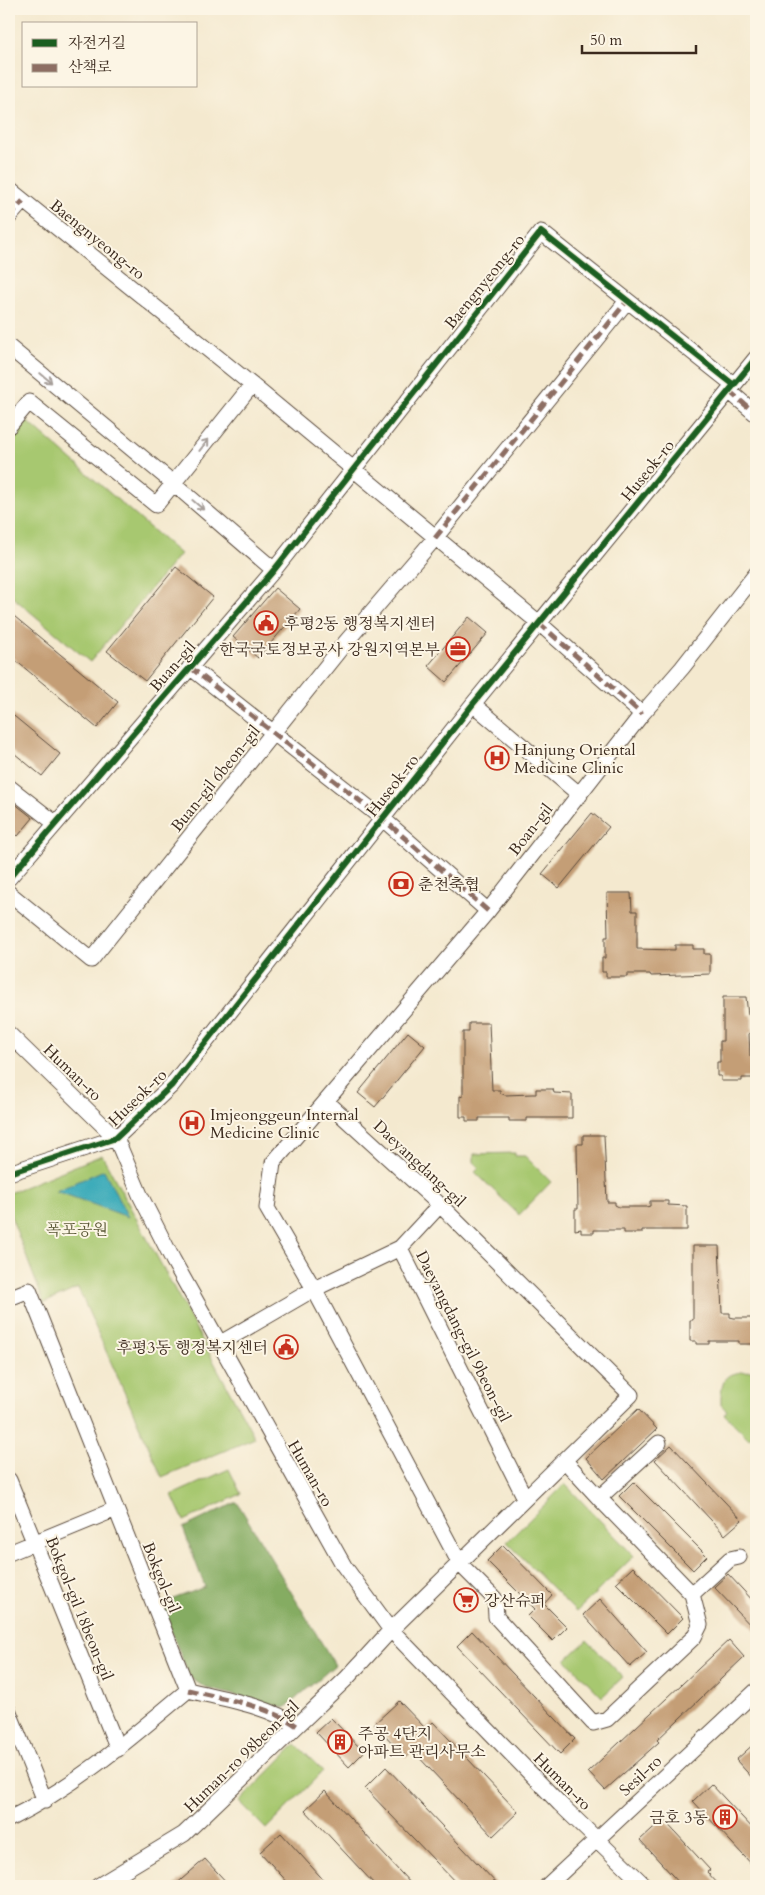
<svg xmlns="http://www.w3.org/2000/svg" width="765" height="1895" viewBox="0 0 765 1895" font-family="Cardo,'Noto Serif KR',serif">
<style>
.green{fill:#a7c870;stroke:#717947}
.forest{fill:#85ac62;stroke:#606b40}
.water{fill:#3dacba;stroke:#3c6b6c}
.building{fill:#c49e76}
.lines{fill:none;stroke-linecap:round;stroke-linejoin:round}
.minor-casing{stroke:#574739;stroke-width:17}
.minor{stroke:#fff;stroke-width:15}
.quiet{stroke:#8d6e63;stroke-width:5;stroke-dasharray:10 5;stroke-linecap:butt}
.cycleway-casing{stroke:#fcf5e5;stroke-width:9}
.cycleway{stroke:#1b5e20;stroke-width:6}
.oneway{stroke:#a79f9a}
.labels{text-anchor:middle;stroke-width:4;stroke-linejoin:round;paint-order:stroke}
.street-label{font-size:16px;fill:#3b2a1e;stroke:#fcf5e5}
.poi-label{font-size:16px;fill:#3b2a1e;stroke:#fcf5e5;text-anchor:start}
.park-label{font-size:16px;fill:#5b5937;stroke:#fcf5e5}
</style>
<rect width="100%" height="100%" fill="#fcf5e5"/>
<filter id="ink" filterUnits="userSpaceOnUse"><feTurbulence type="fractalNoise" baseFrequency=".02" numOctaves="2"/><feDisplacementMap in="SourceGraphic" scale="10" xChannelSelector="R" yChannelSelector="G"/><feConvolveMatrix kernelMatrix="1 2 1 2 8 2 1 2 1" color-interpolation-filters="sRGB"/></filter>
<filter id="wash" filterUnits="userSpaceOnUse"><feTurbulence type="fractalNoise" baseFrequency=".0096" numOctaves="4" result="noise"/><feDisplacementMap in="SourceGraphic" scale="20" xChannelSelector="R" yChannelSelector="G"/><feGaussianBlur stdDeviation="1.12" result="paint"/><feColorMatrix in="noise" values="0 0 0 0 0 0 0 0 0 0 0 0 0 0 0 0 0 1.4 0 .05"/><feComposite in="paint" operator="in"/></filter>
<g filter="url(#wash)">
<rect width="100%" height="100%" fill="#f4e9cf"/>
<path class="green" d="M27 421 180 554 90 662 9 594V444Z
M515 1153V1156H525L551 1182 519 1215 475 1172 479 1168 474 1162V1154Z
M102 1155 255 1438 162 1477 78 1288 44 1303 9 1211V1193Z
M755 1371 756 1431 749 1439 724 1414 727 1411 721 1405C720 1376 727 1372 755 1371Z
M229 1469 241 1494 184 1521 172 1495Z
M565 1484 634 1556 576 1612 507 1542Z
M587 1640 623 1677 602 1697 566 1660Z
M296 1744 323 1771 266 1829 239 1802Z"/>
<path class="forest" d="M237 1502 335 1665 285 1708 206 1688 190 1678 160 1604 205 1587 183 1528Z"/>
<path class="water" d="M104 1170 128 1217 56 1191Z"/>
<g id="blocks">
<path class="building" d="M176 567 213 597 145 681 107 651Z
M275 588 300 609 258 658 233 637Z
M9 612 118 702 97 728 9 655Z
M469 617 488 633 446 682 428 666Z
M9 712 60 754 42 776 9 749Z
M9 799 33 818 18 836 9 828Z
M592 813 609 827 559 888 542 874Z
M607 893H631L632 911H637V949L675 950V945H693V949H704V954H710V974L651 976 650 974H627V977H606V972H602V958H605V937H608Z
M723 997H746L748 1015H752V1033H749L750 1056H756V1078H742V1081H721V1076H717V1062H720V1041H723Z
M469 1023H489L492 1090H500V1093L505 1095 532 1094H536V1089H553L554 1093 572 1094V1118H527V1121H509V1118H479V1121H466V1117H460V1096L463 1097V1032H469Z
M408 1032 425 1046 375 1107 358 1093Z
M583 1135H604L607 1202H615V1205L619 1207H646L650 1206V1201H668V1205L687 1206V1230H642V1233H624V1230H594V1233H581V1229L575 1230V1209H578L577 1144H583Z
M693 1246H719L722 1313H730V1317L734 1318H756V1344H739V1341H709V1344H696V1341H690V1320H693Z
M638 1409 657 1429 604 1479 586 1458Z
M671 1445 742 1520 725 1535 655 1460Z
M633 1482 707 1556 693 1570 619 1496Z
M503 1545 552 1595 544 1604 567 1627 553 1641 528 1616 535 1609 487 1561Z
M633 1567 683 1618 667 1634 616 1583Z
M728 1574 756 1604V1631L714 1587Z
M600 1599 647 1652 630 1667 583 1615Z
M472 1631 575 1739 560 1754 457 1646Z
M729 1640 744 1657 657 1740 659 1742 605 1790 588 1772Z
M399 1701 426 1729 433 1722 518 1812 493 1836 413 1751 406 1757 374 1724Z
M331 1718 364 1752 349 1767 316 1732Z
M756 1742V1782L736 1760Z
M386 1767 499 1886H459L365 1788Z
M711 1784 756 1832V1869L693 1801Z
M325 1791 413 1886H376L305 1810Z
M663 1819 710 1870 707 1872 720 1886H682L640 1840Z
M281 1833 329 1886H291L260 1852Z
M205 1859 230 1886H174Z"/>
</g>
</g>
<g filter="url(#ink)">
<use href="#blocks" fill-opacity="0" stroke="#574739" stroke-width="1"/>
<g class="lines">
<g class="minor-casing">
<path id="minor" d="M9 189 252 385 539 623 642 714
M9 217 23 201
M9 347 173 483 274 570
M729 391 756 414
M9 426 29 402 156 505 252 385
M190 667 383 819 488 911
M473 704 580 795
M9 787 55 823
M9 878 274 570 541 232 734 385
M9 893 91 960 345 643 435 538 627 301
M9 1034 116 1138 141 1197 173 1260 344 1566 391 1630 560 1804 645 1886
M326 1101 488 911 642 714 682 668 756 574
M9 1173 116 1138 172 1085 473 704 756 358
M400 1248 525 1498
M9 1298 29 1290 188 1690C131 1738 76 1786 9 1819
M219 1344 314 1289 400 1248 440 1205
M659 1443 599 1498 692 1594
M565 1461 599 1498
M9 1480 118 1749
M9 1553 116 1509
M188 1690C224 1699 267 1705 297 1726
M9 1712 45 1801
M98 1886 184 1834 346 1679 391 1630 631 1395 440 1205 326 1101 273 1163 267 1208 314 1289 460 1564 495 1599 496 1617 593 1723 607 1719 694 1637 700 1625 692 1594 730 1559 739 1557
M547 1886 756 1691"/>
</g>
<use href="#minor" class="minor"/>
<path class="quiet" d="M9 217 23 201
M729 391 756 414
M435 538 627 301
M539 623 642 714
M190 667 383 819 488 911
M188 1690C224 1699 267 1705 297 1726"/>
<g class="cycleway-casing">
<path id="cycleway" d="M9 878 274 570 541 232 734 385
M9 1173 116 1138 172 1085 473 704 756 358"/>
</g>
<use href="#cycleway" class="cycleway"/>
</g>
<defs><path id="oneway-shaft" d="M-6 0H5M1.5-3L5.5 0L1.5 3" fill="none" stroke-width="1.6" stroke-linecap="round" stroke-linejoin="round" transform="scale(1.25)"/></defs>
<g class="oneway">
<use href="#oneway-shaft" transform="translate(46 378) rotate(40)"/>
<use href="#oneway-shaft" transform="translate(204 445) rotate(-52)"/>
<use href="#oneway-shaft" transform="translate(198 505) rotate(41)"/>
</g>
</g>
<defs>
<g id="civic-ring" transform="scale(1.25)"><circle r="9.5" fill="#fcf5e5" stroke="#c8321e" stroke-width="1.5"/><path d="M-.6-6.5H3V-4.5H.6V-3L4-1V1h2V6H-6V1h2V-1L-.6-3ZM-1.2 2.5V6h2.4V2.5Z" fill="#c8321e"/></g>
<g id="office-ring" transform="scale(1.25)"><circle r="9.5" fill="#fcf5e5" stroke="#c8321e" stroke-width="1.5"/><path d="M-6-3h4V-5.5h4V-3h4V5H-6ZM-1-4.5V-3h2v-1.5ZM-6 0V1H6V0Z" fill="#c8321e"/></g>
<g id="hospital-ring" transform="scale(1.25)"><circle r="9.5" fill="#fcf5e5" stroke="#c8321e" stroke-width="1.5"/><path d="M-5-5h3v3.5h4V-5h3V5h-3V1.5h-4V5h-3Z" fill="#c8321e"/></g>
<g id="bank-ring" transform="scale(1.25)"><circle r="9.5" fill="#fcf5e5" stroke="#c8321e" stroke-width="1.5"/><path d="M-6-4H6V4H-6ZM0-2.3a2.3 2.3 0 1 0 0 4.6a2.3 2.3 0 1 0 0-4.6Z" fill="#c8321e"/></g>
<g id="supermarket-ring" transform="scale(1.25)"><circle r="9.5" fill="#fcf5e5" stroke="#c8321e" stroke-width="1.5"/><path d="M-6-5.5h2.5l.6 2H6L4.5 2H-2.5L-4.4-4H-6ZM-1.5 3.2a1.3 1.3 0 1 0 .1 0ZM3 3.2a1.3 1.3 0 1 0 .1 0Z" fill="#c8321e"/></g>
<g id="building-ring" transform="scale(1.25)"><circle r="9.5" fill="#fcf5e5" stroke="#c8321e" stroke-width="1.5"/><path d="M-4-6H4V6H1V3H-1V6H-4ZM-2.5-4.3h1.7v1.8h-1.7ZM.8-4.3h1.7v1.8H.8ZM-2.5-1h1.7V.8h-1.7ZM.8-1h1.7V.8H.8Z" fill="#c8321e"/></g>
</defs>
<g fill-rule="evenodd">
<use href="#civic-ring" x="266" y="623"/>
<use href="#office-ring" x="458" y="649"/>
<use href="#hospital-ring" x="497" y="758"/>
<use href="#bank-ring" x="401" y="884"/>
<use href="#hospital-ring" x="192" y="1123"/>
<use href="#civic-ring" x="286" y="1347"/>
<use href="#supermarket-ring" x="466" y="1600"/>
<use href="#building-ring" x="340" y="1742"/>
<use href="#building-ring" x="725" y="1817"/>
</g>
<g class="labels">
<g class="street-label">
<text transform="translate(98 239) rotate(39)" y="6">Baengnyeong-ro</text>
<text transform="translate(484 281) rotate(-51)" y="6">Baengnyeong-ro</text>
<text transform="translate(647 470) rotate(-51)" y="6">Huseok-ro</text>
<text transform="translate(172 666) rotate(-49)" y="6">Buan-gil</text>
<text transform="translate(215 778) rotate(-51)" y="6">Buan-gil 6beon-gil</text>
<text transform="translate(392 785) rotate(-52)" y="6">Huseok-ro</text>
<text transform="translate(530 829) rotate(-52)" y="6">Boan-gil</text>
<text transform="translate(73 1072) rotate(44)" y="6">Human-ro</text>
<text transform="translate(137 1097) rotate(-44)" y="6">Huseok-ro</text>
<text transform="translate(420 1163) rotate(43)" y="6">Daeyangdang-gil</text>
<text transform="translate(464 1336) rotate(63)" y="6">Daeyangdang-gil 9beon-gil</text>
<text transform="translate(311 1473) rotate(60)" y="6">Human-ro</text>
<text transform="translate(162 1577) rotate(68)" y="6">Bokgol-gil</text>
<text transform="translate(80 1608) rotate(68)" y="6">Bokgol-gil 18beon-gil</text>
<text transform="translate(241 1756) rotate(-44)" y="6">Human-ro 98beon-gil</text>
<text transform="translate(640 1775) rotate(-43)" y="6">Sesil-ro</text>
<text transform="translate(563 1781) rotate(45)" y="6">Human-ro</text>
</g>
<g class="poi-label">
<text x="284" y="629">후평2동 행정복지센터</text>
<text x="440" y="655" text-anchor="end">한국국토정보공사 강원지역본부</text>
<text x="514" y="755">Hanjung Oriental<tspan x="514" dy="18">Medicine Clinic</tspan></text>
<text x="418" y="890">춘천축협</text>
<text x="210" y="1120">Imjeonggeun Internal<tspan x="210" dy="18">Medicine Clinic</tspan></text>
<text x="268" y="1353" text-anchor="end">후평3동 행정복지센터</text>
<text x="484" y="1606">강산슈퍼</text>
<text x="358" y="1739">주공 4단지<tspan x="358" dy="18">아파트 관리사무소</tspan></text>
<text x="708" y="1823" text-anchor="end">금호 3동</text>
</g>
<g class="park-label">
<text x="77" y="1235">폭포공원</text>
</g>
</g>
<rect width="765" height="1895" fill="none" stroke="#fcf5e5" stroke-width="30"/>
<rect x="22" y="22" width="175" height="65" fill="#fcf5e5" stroke="#afa495"/>
<rect x="32" y="39" width="25" height="8" fill="#1b5e20" stroke="#afa495"/>
<text x="68" y="48" font-size="15" fill="#3b2a1e">자전거길</text>
<rect x="32" y="64" width="25" height="8" fill="#8d6e63" stroke="#afa495"/>
<text x="68" y="72" font-size="15" fill="#3b2a1e">산책로</text>
<path d="M582 45v8h114v-8" fill="none" stroke="#3b2a1e" stroke-width="2.5"/>
<text x="590" y="45" font-size="15" fill="#3b2a1e" stroke="#fcf5e5" stroke-width="4" paint-order="stroke">50 m</text>
</svg>
